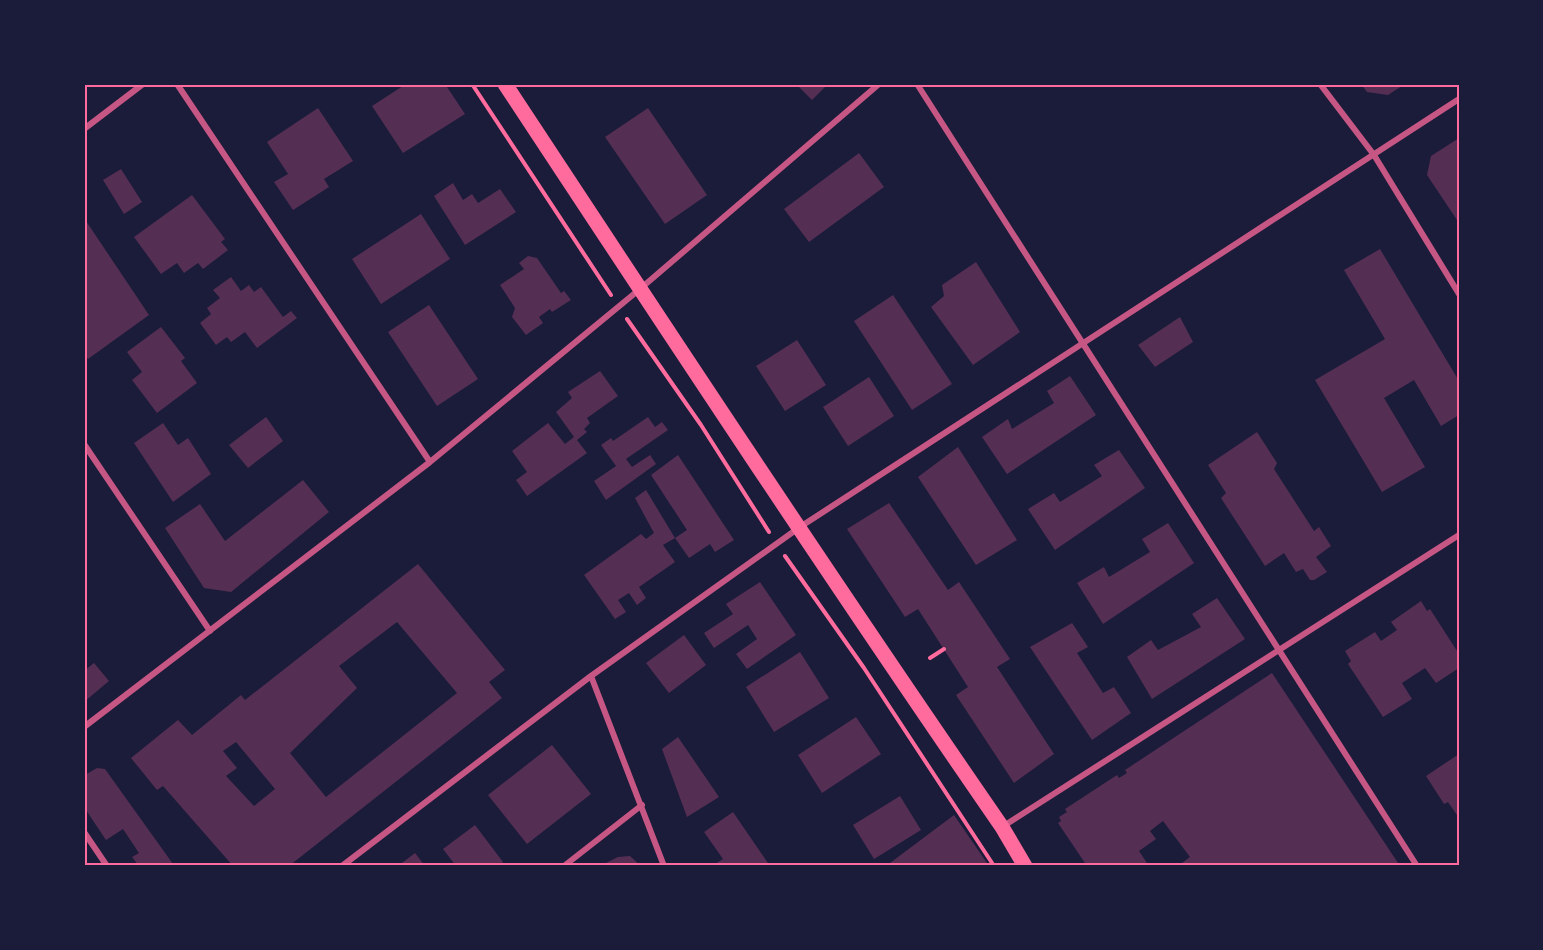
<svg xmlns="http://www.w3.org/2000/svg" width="1543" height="950" viewBox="0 0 1543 950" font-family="'Sofia Sans Condensed',sans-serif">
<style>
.building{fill:#542f53;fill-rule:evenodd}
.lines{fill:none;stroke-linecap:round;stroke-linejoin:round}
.path{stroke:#ff6b9d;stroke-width:4}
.minor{stroke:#c65784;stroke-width:6}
.primary{stroke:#ff6b9d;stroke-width:15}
.neatline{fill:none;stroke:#ff6b9d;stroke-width:2}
</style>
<rect width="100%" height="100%" fill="#1b1b3a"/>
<path class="building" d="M406 84H445L465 114 403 153 372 106Z
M796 84H828L812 100Z
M1361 84H1405L1388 95 1367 92Z
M318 108 353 161 324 179 329 187 293 210 274 182 288 174 267 142Z
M648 108 707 195 665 224 605 137Z
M1459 138V223L1427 175 1431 156Z
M859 153 884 187 809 242 784 209Z
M121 169 142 202 124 214 103 180Z
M453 183 463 200 472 194 478 203 500 189 516 212 465 245 434 196Z
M192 195 225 239 221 242 228 250 203 269 198 263 184 273 177 263 161 274 134 237Z
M421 214 450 259 381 304 352 259Z
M86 221 149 315 88 359 84 353V222Z
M1380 249 1459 381V415L1441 426 1414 380 1384 398 1425 467 1382 492 1315 380 1385 339 1344 270Z
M528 256 537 258 561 293 564 291 571 300 552 312 550 309 539 317 543 323 526 335 512 317 515 308 500 285 524 269 519 263Z
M976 262 1020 332 973 365 931 307 944 296 942 285Z
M231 277 241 291 249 285 254 292 261 287 283 317 291 311 297 318 257 348 245 332 231 342 227 337 216 345 200 323 211 314 207 308 220 298 213 290Z
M893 295 952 384 912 410 854 321Z
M429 305 478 379 437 406 388 332Z
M1180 317 1193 342 1155 367 1138 345Z
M161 327 185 358 181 361 197 383 157 413 132 380 142 372 127 352Z
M797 340 826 385 785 411 756 366Z
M600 371 618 396 587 418 590 423 584 429 587 432 577 440 587 453 527 496 516 480 527 472 512 451 548 423 565 444 574 437 556 412 572 398 568 392Z
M1070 376 1096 415 1007 474 982 437 1008 419 1012 429 1054 403 1047 391Z
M869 377 894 416 848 446 823 407Z
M266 417 283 441 248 468 229 445Z
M648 417 655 427 662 422 668 430 626 459 632 467 650 455 656 464 606 500 594 481 616 466 601 445 611 438 613 441Z
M163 423 178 445 188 438 211 474 173 502 134 443Z
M1257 432 1277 463 1274 469 1314 531 1319 527 1331 546 1316 557 1327 572 1314 580H1310L1303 569 1296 572 1284 553 1265 566 1221 498 1226 493 1208 465Z
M958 447 1017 540 976 565 918 477Z
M1119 450 1145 488 1055 550 1028 509 1054 493 1060 502 1102 476 1094 465Z
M678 455 734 540 715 552 710 544 689 558 675 538 687 530 651 475Z
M303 480 329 512 231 592 204 588 165 528 200 504 225 541Z
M646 490 675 538 663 545 675 562 639 587 646 598 637 605 629 593 618 600 626 612 615 619 584 575 641 534 646 539 654 533 635 498Z
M889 503 948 590 959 582 1010 659 997 667 1054 754 1014 783 956 695 968 687 918 609 905 617 847 529Z
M1168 523 1194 563 1103 624 1077 583 1104 567 1109 577 1150 552 1142 539Z
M418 564 505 670 489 682 502 698 289 866H233L163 786 157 790 131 758 178 720 192 735 241 695 245 700ZM397 622 457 693 326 797 290 753 357 688 339 666ZM236 742 275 789 254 806 226 776 237 768 223 751Z
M760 582 796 635 747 669 736 654 757 639 748 625 714 648 704 633 733 614 726 604Z
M1217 598 1245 639 1152 699 1127 657 1151 640 1158 650 1201 627 1192 614Z
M1421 601 1427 611 1430 609 1459 654V668L1436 683 1425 668 1402 683 1412 699 1383 717 1348 664 1351 661 1345 651 1375 632 1381 641 1397 630 1391 622Z
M1072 623 1088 647 1077 653 1103 693 1114 687 1131 713 1092 740 1030 647Z
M684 635 706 665 669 693 646 663Z
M800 652 829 698 774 732 746 687Z
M94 663 109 681 84 702V671Z
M1272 673 1400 866H1178L1190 857 1163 821 1150 831 1156 839 1139 851 1149 866H1087L1058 823 1061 821 1059 817 1067 812 1065 809 1117 775 1119 778 1127 773 1125 770Z
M856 717 881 754 822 793 798 755Z
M678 737 719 797 687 817 662 749Z
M552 745 591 794 527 844 488 795Z
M1459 754V818L1448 802 1444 804 1426 776Z
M97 768 105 769 173 864 170 866H139L132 857 139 853 123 829 106 840 84 807 85 775Z
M900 796 921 830 874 859 853 825Z
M733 812 770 866H712L723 859 704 832Z
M954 815 989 866H886Z
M475 825 503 862 498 866H456L443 849Z
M415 853 425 866H398Z
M630 856 641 866H600L618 857Z"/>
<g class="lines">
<path class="path" d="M472 84 611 295
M627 319 701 425 769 532
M785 556 864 668 994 866
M930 658 944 649"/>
<path class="minor" d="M177 84 430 462
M917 84 1417 866
M1320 84 1374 155 1459 294
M84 129 143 84
M84 444 210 631
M591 676 664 866
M84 727 430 462 640 289 879 84
M1002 827 1459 535
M84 832 107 866
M342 866 591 676 800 527 1459 99
M564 866 642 805"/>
<path class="primary" d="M505 84C669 333 833 582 1002 827L1025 866"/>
</g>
<rect width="1543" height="950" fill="none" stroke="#1b1b3a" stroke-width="171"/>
<rect x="86" y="86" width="1372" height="778" class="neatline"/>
</svg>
